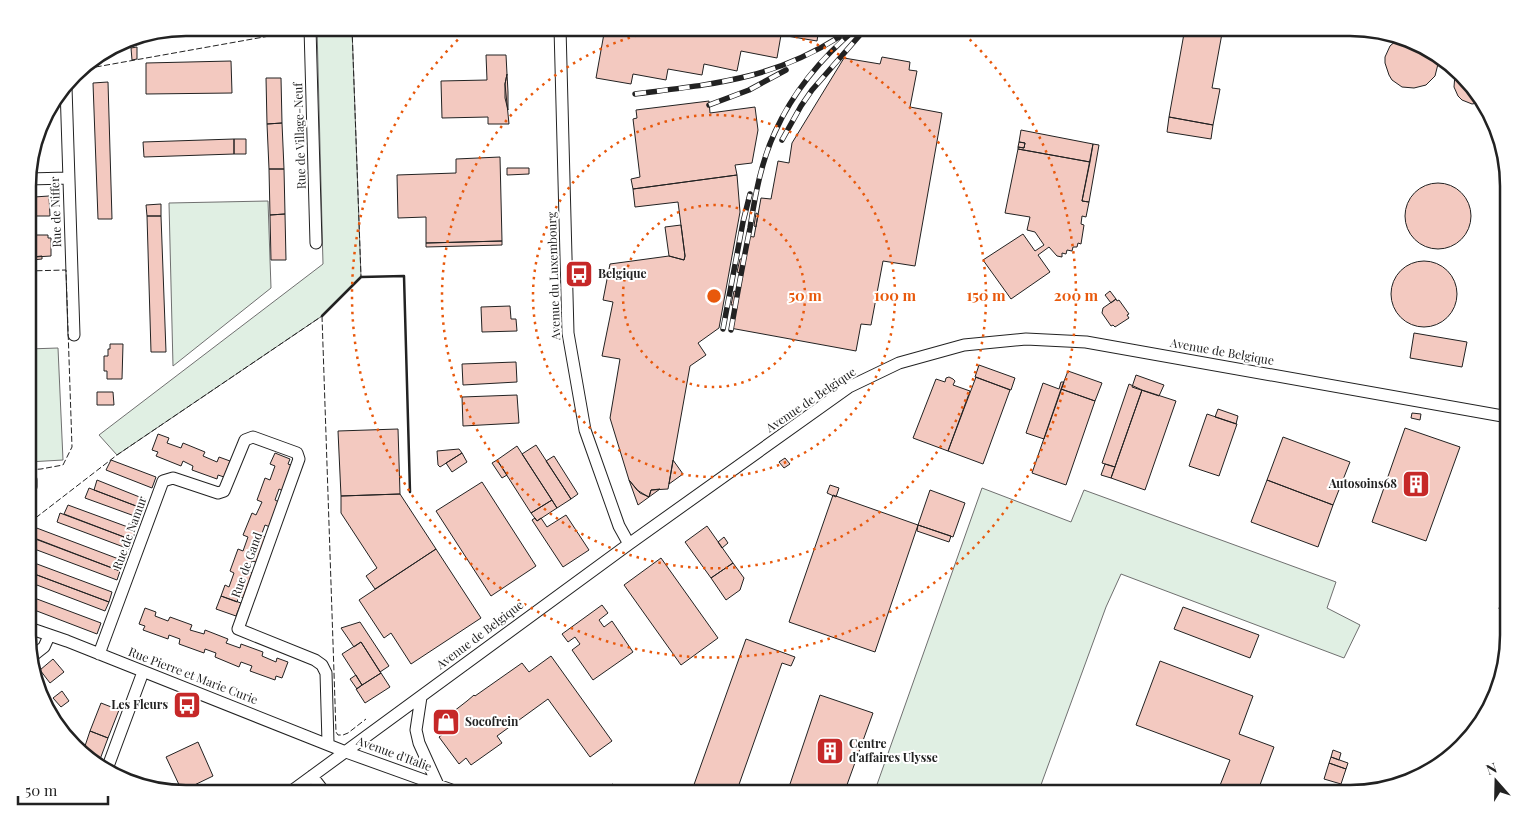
<svg xmlns="http://www.w3.org/2000/svg" width="1536" height="821" viewBox="0 0 1536 821" font-family="'Playfair Display',serif">
<style>
.green{fill:#e0efe3;stroke:#6f6f6f}
.building{fill:#f3c9c0;stroke:#222}
.lines{fill:none;stroke-linecap:round;stroke-linejoin:round}
.street-casing{stroke:#222;stroke-width:13}
.street{stroke:#fff;stroke-width:11}
.rail-casing{stroke:#222;stroke-width:5.5}
.rail{stroke:#fff;stroke-width:4;stroke-dasharray:11;stroke-linecap:butt}
.fence{stroke:#222;stroke-width:1;stroke-dasharray:6 2.5;stroke-linecap:butt}
.wall{stroke:#222;stroke-width:2.5}
.ring{fill:none;stroke:#e8590c;stroke-width:2.5;stroke-dasharray:2.5 5}
.labels{text-anchor:middle;stroke-width:4;stroke-linejoin:round;paint-order:stroke}
.street-label{font-size:12px;fill:#222;stroke:#fff}
.poi-label{font-size:12px;font-weight:bold;fill:#222;stroke:#fff;text-anchor:start}
.rim{fill:none;stroke:#222;stroke-width:2.5}
.centre{fill:#e8590c;stroke:#fff;stroke-width:2.5}
.ring-label{font-size:15px;text-anchor:middle;font-weight:bold;fill:#e8590c;stroke:#fff;stroke-width:4;stroke-linejoin:round;paint-order:stroke}
</style>
<rect width="100%" height="100%" fill="#fff"/>
<path class="green" d="M317 28H352L361 277 322 316 117 455 99 435 323 264Z
M268 201 271 288 173 366 169 203Z
M58 348 63 460 28 462V349Z
M982 488 1071 522 1084 490 1336 582 1327 608 1360 625 1344 658 1121 574 1106 607 1038 793H874Z"/>
<path class="building" d="M605 28H819L817 41 781 35 777 58 741 51 737 71 704 64 702 75 668 69 666 80 633 74 631 84 596 78Z
M1185 28H1223L1212 88 1220 89 1213 125 1169 117Z
M180 29V36H174V30Z
M127 39 128 44H118L126 39Z
M1398 39 1420 44 1439 60 1435 76 1426 85 1414 88 1402 87 1392 80 1389 75 1385 63V57L1390 46Z
M137 47V59L132 60 131 48Z
M486 55H506L507 74 505 84 509 124H488V117L442 118 441 81 487 80Z
M882 57 910 62 909 70 917 71 910 107 942 113 915 266 883 261 871 325 861 324 856 351 730 328 747 236 754 237 761 198 771 199 778 161 789 163 792 143 844 58 880 64Z
M231 61 232 93 146 94V63Z
M507 74 508 92V110L505 98V84Z
M1455 74 1482 98 1483 102 1472 104 1462 100 1458 96 1454 87Z
M266 78H281L282 123 267 124Z
M108 82 112 219H98L93 83Z
M709 101 710 113 755 107 758 130 752 163 735 165 737 175 633 189 631 179 640 177 633 119 637 118 636 110Z
M1169 117 1213 125 1211 139 1167 132Z
M282 123 284 169H269L267 124Z
M1021 130 1093 144 1090 162 1018 149V147L1024 148 1025 143 1019 142Z
M38 137 39 154H33Z
M234 139V154L144 157 143 142Z
M234 139H246V154H234Z
M1019 142 1025 143 1024 148 1018 147Z
M1093 144 1099 145 1089 202 1082 201Z
M1018 149 1090 162 1082 201 1089 202 1086 217 1082 216 1081 224 1084 225 1081 244 1078 243 1077 247H1073L1072 251 1067 250 1066 254 1062 253V257L1057 256 1049 247 1038 255 1050 272 1011 299 983 260 1023 234 1035 251 1044 245 1035 232 1027 230 1030 217 1005 213Z
M500 157 502 241 426 243V217L398 218 397 175 456 173V159Z
M507 168H529V174L507 175Z
M269 169H284L285 214 270 215Z
M737 175 740 212 719 328 698 343 706 355 690 366 668 489 651 490 649 497 647 496 637 490 629 480 610 418 620 359 602 356 613 302 603 300 610 264 669 256 684 260 685 256 678 202 635 207 633 189Z
M1405 216a33 33 0 1 1 66 0a33 33 0 1 1-66 0Z
M49 196 50 216H35L34 197Z
M161 204V216H147L146 205Z
M756 213 758 214 756 227 754 226Z
M285 214 286 260H271L270 215Z
M147 216H161L166 352H151Z
M681 225 685 256 684 260 669 256 665 227Z
M35 235H48V238H51V256L35 257Z
M502 241V245L426 247V243Z
M29 244H35V257H30Z
M42 256V259L32 260V257Z
M740 259H743L740 273 737 272Z
M1391 294a33 33 0 1 1 66 0a33 33 0 1 1-66 0Z
M734 291 737 292 734 305H731Z
M1110 291 1116 299 1111 303 1105 295Z
M1116 299 1117 301 1119 300 1129 314 1127 315 1129 318 1115 327 1113 325 1111 326 1102 313 1103 308Z
M510 306 511 319H516L517 331 482 332 481 307Z
M1414 333 1467 342 1462 367 1410 358Z
M110 344H123L122 379H107V371H104V356H108V349H110Z
M516 362 517 382 463 385 462 364Z
M979 365 1015 378 1011 390 975 377Z
M1068 371 1102 383 1095 401 1061 389Z
M1136 375 1164 385 1159 396 1132 387Z
M949 377 953 379 955 381 953 385 970 391 948 451 913 438 936 379 945 382 946 378Z
M976 377 1010 390 983 464 948 451Z
M1061 382H1064L1044 439 1026 433 1043 383 1059 389Z
M1129 384 1142 390 1115 467 1102 463Z
M1061 389 1095 401 1066 485 1032 473Z
M1142 390 1176 401 1145 490 1111 478Z
M97 392H113L114 405H97Z
M517 395 519 423 463 426 462 397Z
M1218 409 1238 416 1236 424 1215 417Z
M1412 413 1421 414 1420 420 1411 418Z
M1207 414 1237 424 1219 476 1189 466Z
M1405 428 1460 447 1426 541 1372 522Z
M398 429 400 494 341 496 338 431Z
M158 434 169 438 167 443 181 448 183 443 205 452 203 456 217 462 219 457 230 461 224 477 218 475 217 479 192 470 193 466 183 461 181 466 156 456 158 452 152 450Z
M1283 437 1350 462 1333 505 1267 480Z
M536 445 571 499 557 508 522 454Z
M517 446 552 500 531 513 497 460Z
M459 449 462 453 440 467 438 465 437 451Z
M275 453 290 459 288 464 293 466 283 491 279 489 275 500 279 502 270 527 265 525 261 536 266 537 256 562 252 561 248 571 252 573 243 598 239 596 237 602 221 596 225 585 229 587 234 573 230 571 238 549 243 551 248 537 243 535 252 513 256 515 262 502 257 500 265 478 270 480 275 466 270 464Z
M462 453 467 462 452 472 446 463Z
M554 456 578 494 571 499 546 461Z
M785 458 790 464 784 468 779 462Z
M111 460 156 477 152 488 106 470Z
M497 460 507 475 502 478 492 463Z
M673 460 683 474 669 484Z
M1105 464 1115 467 1111 478 1101 475Z
M97 480 147 500 144 509 94 490Z
M629 480 640 493 649 497 638 505Z
M1267 480 1333 505 1318 547 1251 522Z
M482 482 536 566 491 596 436 511Z
M830 485 839 488 836 497 827 493Z
M89 488 144 509 140 518 85 498Z
M660 489 649 497 651 490Z
M930 490 965 503 953 537 918 525Z
M400 494 436 549 375 589 366 576 377 568 341 513V496Z
M833 495 918 525 875 652 789 622Z
M552 500 557 508 537 521 531 513Z
M68 505 136 530 132 540 64 514Z
M60 513 132 540 129 549 57 522Z
M566 515 589 550 563 567 532 520 535 518 537 521 541 518 547 527Z
M918 525 951 536 949 542 917 531Z
M707 526 733 563 711 578 685 542Z
M34 527 124 561 120 571 30 537Z
M29 536 120 571 117 580 29 547Z
M724 537 728 543 722 548 718 542Z
M436 549 481 618 411 664 391 633 384 638 359 600Z
M661 558 718 638 681 665 624 585Z
M29 561 112 592 109 602 29 572Z
M733 563 744 578 740 590 726 600 711 578Z
M1508 566V611L1499 609Z
M29 572 109 602 105 611 29 582Z
M29 596 101 623 97 634 29 608Z
M221 596 241 603 236 616 216 609Z
M602 605 608 613 599 620 604 627 612 621 633 652 593 680 572 650 580 644 575 637 568 642 562 634Z
M1183 607 1259 635 1250 658 1174 629Z
M145 608 156 612 155 616 168 621 170 617 192 625 190 630 204 634 205 630 228 639 226 643 240 648 241 644 263 652 262 656 276 662 277 658 288 662 282 678 276 676 275 680 250 671 252 666 241 662 239 667 215 657 216 653 205 649 204 653 179 644 180 639 169 635 168 639 143 630 145 626 139 624Z
M360 622 389 666 380 672 361 642 354 647 341 628Z
M746 639 795 657 791 666 782 663 736 793H691Z
M361 642 381 673 362 685 342 654Z
M551 656 612 741 590 757 548 699 497 736 502 743 471 765 466 758 459 764 439 737 447 731 440 722 467 701 474 695 475 696 522 663 529 672Z
M53 659 64 672 50 683 40 670Z
M1160 661 1253 696 1239 734 1274 747 1257 793H1217L1230 760 1136 725Z
M381 673 390 687 365 703 356 689Z
M356 675 362 685 357 689 350 679Z
M62 691 69 701 61 707 53 698Z
M820 695 873 713 844 793H787Z
M101 703 119 710 108 738 90 731Z
M90 731 108 738 99 762 84 749Z
M198 742 213 776 182 791 166 757Z
M1333 750 1341 753 1339 760 1331 757Z
M1331 757 1348 763 1346 769 1329 763Z
M1329 763 1346 769 1341 784 1324 779Z
M612 784 636 793H619L610 790Z"/>
<g class="lines">
<g class="street-casing">
<path id="street" d="M310 28 316 243
M560 28 568 333 585 430 619 526 629 544
M66 87 74 335
M28 179 68 178
M29 478 31 480V487L29 489
M29 628 67 641 346 752 460 793
M99 654 163 481 173 478 218 493 224 491 245 440 253 437 297 453 299 459 238 629 315 660 322 665 326 673 328 743
M30 658 44 647 49 636
M421 697 416 730 419 743 438 785
M107 769 143 672
M312 776 325 793
M289 793 629 544 849 387 899 363 964 345 1026 339 1086 342 1508 417"/>
</g>
<use href="#street" class="street"/>
<g class="rail-casing">
<path id="rail" d="M635 94C712 84 771 80 839 37
M709 105 749 90 786 70
M782 140 801 106 812 90 866 28
M723 329 743 222 750 194
M731 330C737 296 743 262 750 228 755 196 761 162 775 132 794 90 822 57 857 28"/>
</g>
<use href="#rail" class="rail"/>
<path class="fence" d="M352 28 361 277
M79 70 303 30
M28 271 66 270 72 447 63 465 41 469 28 470
M322 316 336 732 338 735H343L348 733 366 719
M29 523 117 455 322 316"/>
<path class="wall" d="M322 316 361 277 404 276 410 492"/>
</g>
<g class="ring">
<circle cx="714" cy="296" r="91"/>
<circle cx="714" cy="296" r="181"/>
<path d="M759 28A272 272 0 1 1 669 28"/>
<path d="M959 29A362 362 0 1 1 469 29"/>
</g>
<defs>
<g id="bus-square" transform="scale(1.4375)"><rect x="-9" y="-9" width="18" height="18" rx="4" fill="#c62828" stroke="#fff"/><path d="M-5-6H5V4H4V6H2V4H-2V6H-4V4H-5ZM-3.5-4V0h7V-4ZM-3.5 1.2v1.5H-2V1.2ZM2 1.2v1.5H3.5V1.2Z" fill="#fff"/></g>
<g id="building-square" transform="scale(1.4375)"><rect x="-9" y="-9" width="18" height="18" rx="4" fill="#c62828" stroke="#fff"/><path d="M-4-6H4V6H1V3H-1V6H-4ZM-2.5-4.3h1.7v1.8h-1.7ZM.8-4.3h1.7v1.8H.8ZM-2.5-1h1.7V.8h-1.7ZM.8-1h1.7V.8H.8Z" fill="#fff"/></g>
<g id="shop-square" transform="scale(1.4375)"><rect x="-9" y="-9" width="18" height="18" rx="4" fill="#c62828" stroke="#fff"/><path d="M-5-2.5h2.3a2.7 3.5 0 0 1 5.4 0H5L5.5 6h-11ZM-1.5-2.5h3a1.5 2.3 0 0 0-3 0Z" fill="#fff"/></g>
</defs>
<g fill-rule="evenodd">
<use href="#bus-square" x="579" y="274"/>
<use href="#building-square" x="1416" y="484"/>
<use href="#bus-square" x="187" y="705"/>
<use href="#shop-square" x="446" y="722"/>
<use href="#building-square" x="830" y="751"/>
</g>
<g class="labels">
<g class="street-label">
<text transform="translate(300 136) rotate(-92)" y="4">Rue de Village-Neuf</text>
<text transform="translate(56 212) rotate(-92)" y="4">Rue de Niffer</text>
<text transform="translate(554 276) rotate(-92)" y="4">Avenue du Luxembourg</text>
<text transform="translate(1222 352) rotate(10)" y="4">Avenue de Belgique</text>
<text transform="translate(811 400) rotate(-34)" y="4">Avenue de Belgique</text>
<text transform="translate(130 533) rotate(-70)" y="4">Rue de Namur</text>
<text transform="translate(247 565) rotate(-70)" y="4">Rue de Gand</text>
<text transform="translate(480 635) rotate(-37)" y="4">Avenue de Belgique</text>
<text transform="translate(193 676) rotate(21)" y="4">Rue Pierre et Marie Curie</text>
<text transform="translate(394 754) rotate(20)" y="4">Avenue d'Italie</text>
</g>
<g class="poi-label">
<text x="598" y="278">Belgique</text>
<text x="1397" y="488" text-anchor="end">Autosoins68</text>
<text x="168" y="709" text-anchor="end">Les Fleurs</text>
<text x="465" y="726">Socofrein</text>
<text x="849" y="748">Centre<tspan x="849" dy="14">d'affaires Ulysse</tspan></text>
</g>
</g>
<path d="M0 0H1536V821H0ZM186 36H1350A150 150 0 0 1 1500 186V635A150 150 0 0 1 1350 785H186A150 150 0 0 1 36 635V186A150 150 0 0 1 186 36Z" fill="#fff" fill-rule="evenodd"/>
<path class="rim" d="M186 36H1350A150 150 0 0 1 1500 186V635A150 150 0 0 1 1350 785H186A150 150 0 0 1 36 635V186A150 150 0 0 1 186 36Z"/>
<circle cx="714" cy="296" r="8" class="centre"/>
<g class="ring-label">
<text x="805" y="301">50 m</text>
<text x="895" y="301">100 m</text>
<text x="986" y="301">150 m</text>
<text x="1076" y="301">200 m</text>
</g>
<g transform="translate(1496 781) rotate(340)" stroke="#ffffff" stroke-width="4" paint-order="stroke">
<path d="M0-4L9 19L0 12L-9 19Z" fill="#222222"/>
<text y="-8" font-size="14" font-weight="bold" text-anchor="middle" fill="#222222">N</text>
</g>
<path d="M18 796v8h90v-8" fill="none" stroke="#222222" stroke-width="2.5"/>
<text x="25" y="796" font-size="15" fill="#222222" stroke="#ffffff" stroke-width="4" paint-order="stroke">50 m</text>
</svg>
